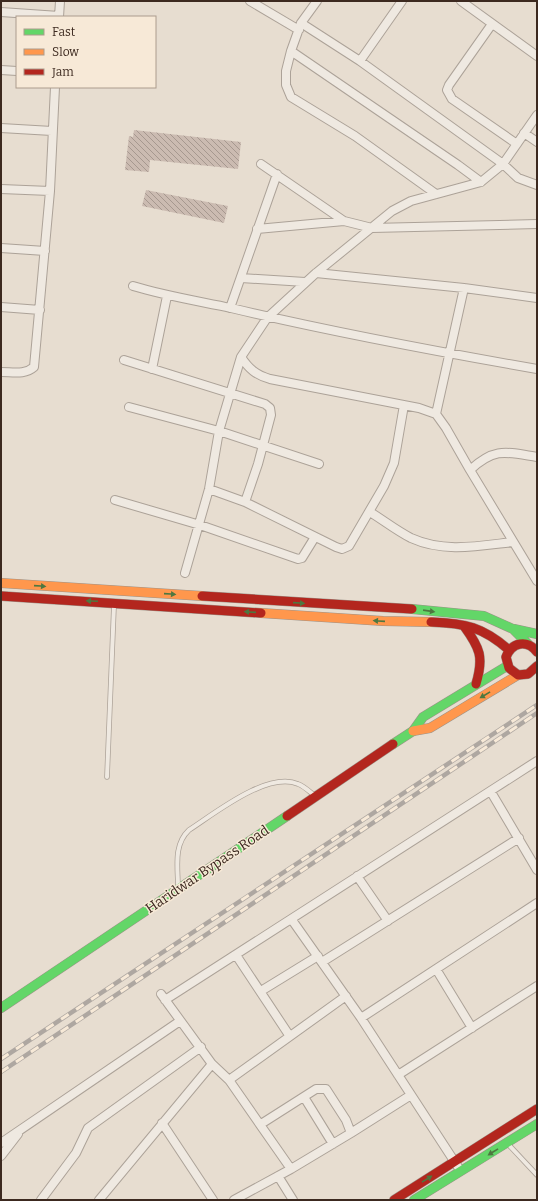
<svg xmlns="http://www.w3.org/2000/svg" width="538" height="1201" viewBox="0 0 538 1201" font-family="Bitter,serif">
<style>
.building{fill:url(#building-back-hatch)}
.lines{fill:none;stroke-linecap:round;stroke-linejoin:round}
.lane-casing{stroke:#aca298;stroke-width:5.5}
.street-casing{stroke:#aca298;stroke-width:10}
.fast-casing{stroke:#9c9288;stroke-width:10}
.slow-casing{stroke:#9c9288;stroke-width:10}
.jam-casing{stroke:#9c9288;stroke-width:10}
.lane{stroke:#efe9e1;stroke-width:4}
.street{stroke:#efe9e1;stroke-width:8}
.fast{stroke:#63d668;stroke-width:9}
.slow{stroke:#ff974d;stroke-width:9}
.jam{stroke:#b3261e;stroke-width:9}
.rail-casing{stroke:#aea7a1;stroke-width:4.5}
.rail{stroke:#f7e9d7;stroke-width:3;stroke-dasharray:9;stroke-linecap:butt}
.oneway{fill:#4e7740}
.labels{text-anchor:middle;stroke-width:3;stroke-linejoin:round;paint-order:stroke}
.street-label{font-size:14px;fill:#3c291f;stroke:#f7e9d7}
</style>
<defs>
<pattern id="building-back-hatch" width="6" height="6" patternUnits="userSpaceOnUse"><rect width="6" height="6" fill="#cbbbb1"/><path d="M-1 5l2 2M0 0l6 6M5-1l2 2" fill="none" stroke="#a6988f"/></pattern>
</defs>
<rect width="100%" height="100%" fill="#e7ddd0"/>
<path class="building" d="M134 130 241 142 238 169 150 160 149 172 125 170 129 136 133 137Z
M146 190 228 206 224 223 142 206Z"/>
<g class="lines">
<g class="lane-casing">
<path id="lane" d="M107 777 114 605
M178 887C178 868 173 845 189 830 214 814 267 771 298 784 304 786 310 792 315 796
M507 1143 537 1175"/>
</g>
<g class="street-casing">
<path id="street" d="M250 1 299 30
M317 1 301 23 291 51 286 71V85L291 97 355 136 436 194
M461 1 537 56
M1 12 59 16
M59 17 60 1
M301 23 360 61 503 164 518 178 537 185
M492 24 449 85 447 90 452 99 517 144
M291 51 458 165 481 182
M360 61 402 1
M1 70 17 71
M537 115 503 164 481 182 411 201 392 211 316 273 267 318 241 357C249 369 256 375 270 379L419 408 436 414 446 428 470 470 537 581
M1 128 52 131
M524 133 537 142
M261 164 344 221
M1 189 50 191
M257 229 344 221 372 228 537 224
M1 248 45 251
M316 273 464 288 537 298
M241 278 305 282
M133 286C166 296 198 301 231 308 332 332 434 351 537 369
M1 307 40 310
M230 308 277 174
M124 360 265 404 270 408 271 415 258 464 245 502
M152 369 167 296
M1 372C13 372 25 375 34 367L50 191 55 87
M129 407 219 431 319 464
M436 414 464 288
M470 470C495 447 506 452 537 457
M209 489 245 502 336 547 342 549 349 546 384 486 394 463 404 405
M115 500 200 525 298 559 302 558 315 537
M370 512C383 520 397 531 411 538 444 553 478 546 513 542
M185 573 209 489 219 431 241 357
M491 792 537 870
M357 876 388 921
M292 920 361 1018 458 1167
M236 955 289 1035
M322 962 519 838
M436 969 472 1028
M261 991 318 956
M161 994 212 1064 229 1080 291 1169 234 1200
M165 1000 537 761
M361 1018 537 903
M398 1075 537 986
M229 1080 346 996
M304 1097 333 1144
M162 1123 213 1200
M261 1124 316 1089H326L346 1120 351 1133 291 1169
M351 1133 411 1095
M1 1143 180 1021
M1 1156 18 1134
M278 1176 293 1200
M41 1200 76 1153 88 1128 201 1047
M99 1200 212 1064"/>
</g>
<g class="fast-casing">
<path id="fast" d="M412 609 484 616 513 629 528 644
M514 629 537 634
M393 744 413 731 423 717 507 666
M1 1008 287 816
M414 1200 537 1124"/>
</g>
<g class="slow-casing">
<path id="slow" d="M1 583 202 596
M261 613 383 621 431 622
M413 731 430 728 518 675"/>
</g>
<g class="jam-casing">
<path id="jam" d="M1 596 261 613
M202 596 412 609
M431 622C465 623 483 627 509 650
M464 626C480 648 484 657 476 684
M537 652C527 639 512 642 506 657L509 668 518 675 528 674 537 666
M287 816 393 744
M394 1200 537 1109"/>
</g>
<use href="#lane" class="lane"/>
<use href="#street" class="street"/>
<use href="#fast" class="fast"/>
<use href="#slow" class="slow"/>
<use href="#jam" class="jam"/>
<g class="rail-casing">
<path id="rail" d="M1 1059 537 705
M1 1072 537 713"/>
</g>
<use href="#rail" class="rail"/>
</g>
<defs><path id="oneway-solid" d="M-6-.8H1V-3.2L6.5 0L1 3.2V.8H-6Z"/></defs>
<g class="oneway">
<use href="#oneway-solid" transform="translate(40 586) rotate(4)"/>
<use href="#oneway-solid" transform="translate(170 594) rotate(4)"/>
<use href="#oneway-solid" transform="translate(92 601) rotate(-177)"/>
<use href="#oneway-solid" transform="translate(299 603) rotate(4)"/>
<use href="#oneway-solid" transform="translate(429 611) rotate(8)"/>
<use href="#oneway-solid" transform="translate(250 612) rotate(-176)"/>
<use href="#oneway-solid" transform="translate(379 621) rotate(-176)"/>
<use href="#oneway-solid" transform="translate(485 695) rotate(149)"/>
<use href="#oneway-solid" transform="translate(493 1152) rotate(148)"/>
<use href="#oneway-solid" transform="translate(427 1179) rotate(-32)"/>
</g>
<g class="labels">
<g class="street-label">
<text transform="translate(207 869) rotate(-34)" y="5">Haridwar Bypass Road</text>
</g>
</g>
<rect width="538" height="1201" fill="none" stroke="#3c291f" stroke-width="4"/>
<rect x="16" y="16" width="140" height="72" fill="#f7e9d7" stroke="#ac9c8d"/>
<rect x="24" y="29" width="20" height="6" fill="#63d668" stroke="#ac9c8d"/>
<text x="52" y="36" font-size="12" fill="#3c291f">Fast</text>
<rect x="24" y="49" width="20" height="6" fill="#ff974d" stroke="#ac9c8d"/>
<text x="52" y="56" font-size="12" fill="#3c291f">Slow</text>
<rect x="24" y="69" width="20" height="6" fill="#b3261e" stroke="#ac9c8d"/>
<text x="52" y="76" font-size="12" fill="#3c291f">Jam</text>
</svg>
